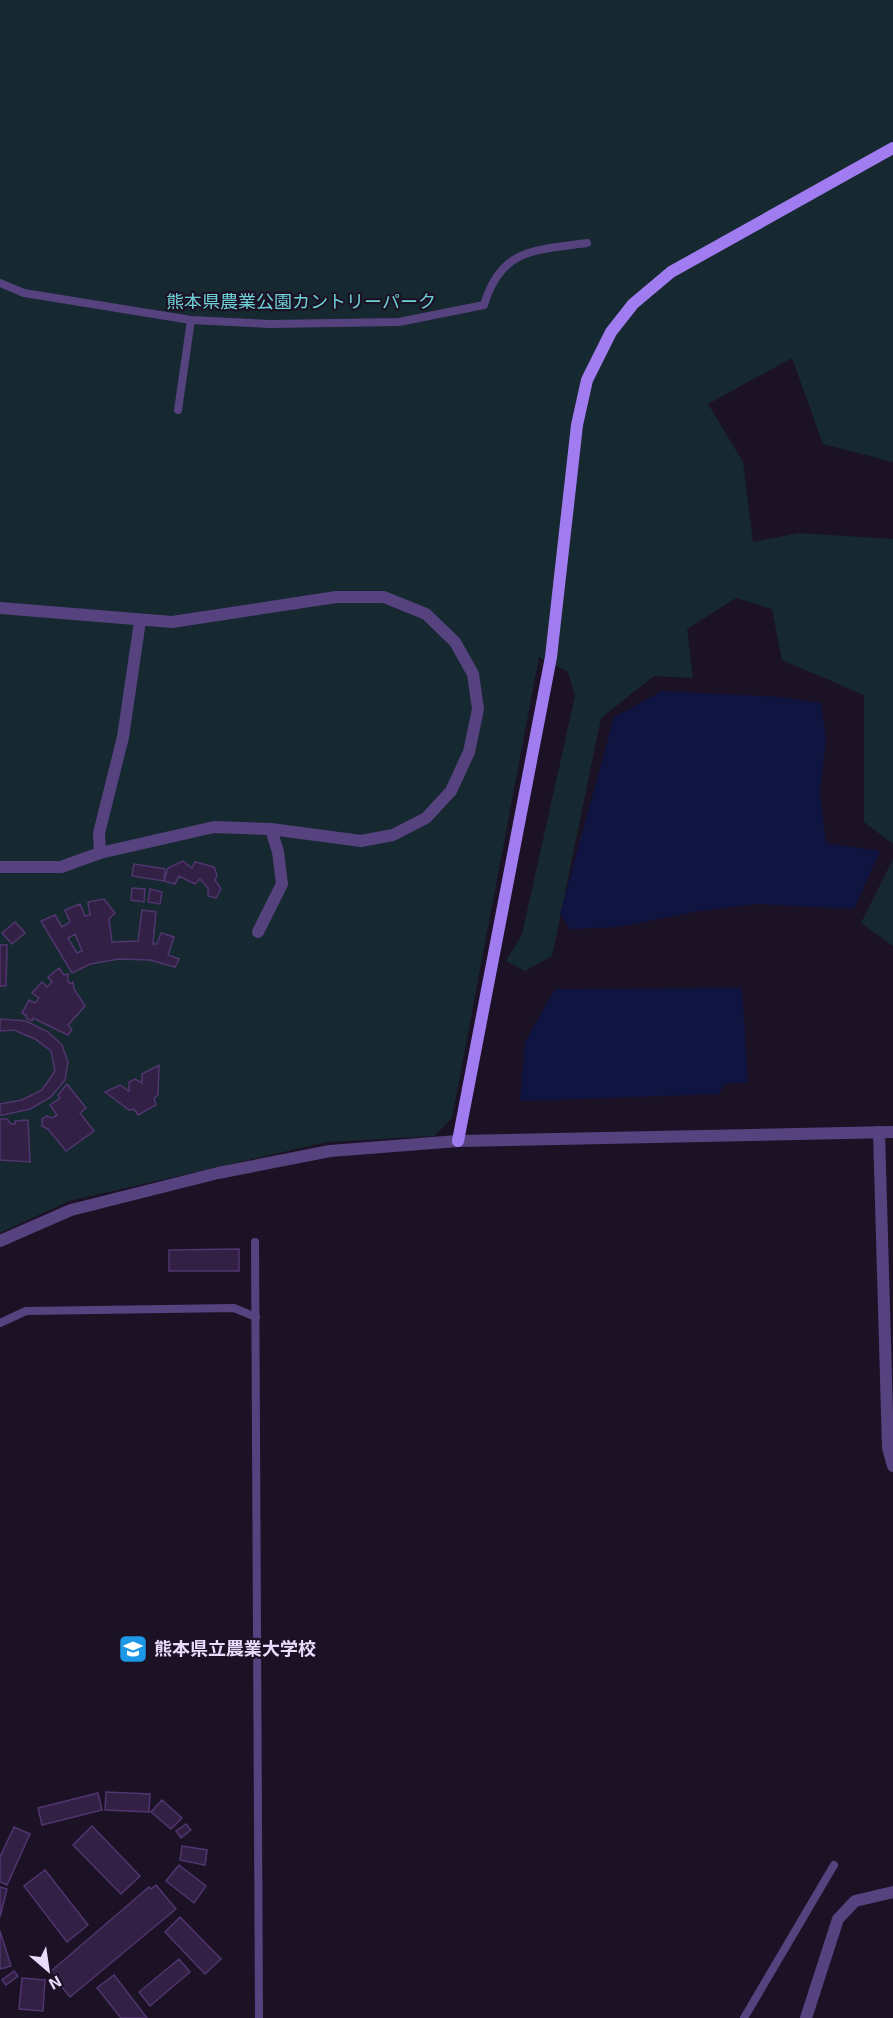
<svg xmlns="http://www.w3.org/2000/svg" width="893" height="2018" viewBox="0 0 893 2018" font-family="'Exo 2','Noto Sans JP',sans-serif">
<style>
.green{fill:#162930}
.water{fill:#101441}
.building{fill:#322045;stroke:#51356f;stroke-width:1.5;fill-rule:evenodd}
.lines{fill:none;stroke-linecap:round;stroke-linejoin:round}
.lane{stroke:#574280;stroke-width:8}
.street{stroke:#574280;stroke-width:12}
.secondary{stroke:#a17cf1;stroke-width:12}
.labels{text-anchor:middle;stroke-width:4.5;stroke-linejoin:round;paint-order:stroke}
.park-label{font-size:18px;fill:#6ed1d5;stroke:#1c1226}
.poi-label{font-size:18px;font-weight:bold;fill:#e8dbfb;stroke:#1c1226;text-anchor:start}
</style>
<rect width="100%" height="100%" fill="#1c1226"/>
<path class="green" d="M0 0H893V462L823 444 792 358 708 404 743 462 753 542 799 533 893 539V844L864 822V695L782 660 772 609 736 598 687 629 693 678 654 676 601 718 552 956 525 971 506 961 522 934 575 696 568 672 539 657 452 1118 434 1136 327 1142 69 1201 0 1233Z
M893 859V946L861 923Z"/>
<path class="water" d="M662 691 780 697 821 703 826 740 820 792 826 843 880 851 854 909 757 904 699 911 619 927 570 929 560 914 614 717Z
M742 988 748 1082 724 1084 719 1094 520 1101 525 1042 555 989Z"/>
<path class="building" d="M183 861 192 868 195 862 214 867 217 875 215 880 221 889 216 898 208 896V888L200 879 195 884 179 876 175 884 164 881 168 868Z
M134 864 165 869 164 881 132 876Z
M132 888 145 889 144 902 131 900Z
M150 889 162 892 160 904 148 902Z
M104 899 115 913 109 919 112 942 138 941 142 910 156 912 153 944H157L161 933 174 937 168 955 179 959 175 967 150 960 119 959 90 964 72 973 41 921 55 915 62 927 70 922 65 910 80 904 85 916 90 915 88 902ZM75 934 82 951 77 953 68 938Z
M15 922 25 933 12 944 2 933Z
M0 945H7L6 986H0Z
M59 968 64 975 68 974V981L70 984 73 982 74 989 85 1006 68 1025 72 1029 68 1035 33 1018 32 1021 26 1018 27 1016 22 1013 29 1000 35 1003 39 998 32 993 42 982 47 987 52 982 48 977Z
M0 1019 26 1021 48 1032 62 1045 68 1062 65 1080 51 1097 30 1109 3 1115H0V1104L22 1100 42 1090 55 1071 51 1051 35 1039 14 1030 0 1031Z
M159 1065 158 1095 154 1098 156 1105 138 1115 134 1109 129 1110 105 1092 120 1085 129 1091V1082L135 1079 142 1083V1074Z
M67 1084 86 1108 80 1113 94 1131 66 1151 48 1129 42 1126V1119L47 1116 52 1118 57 1115 50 1105 60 1098 58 1095Z
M0 1119H7L11 1124H15V1121L28 1120 30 1162 0 1160Z
M239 1249V1271H169V1250Z
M106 1792 150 1794 149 1812 105 1810Z
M98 1793 102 1810 42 1825 38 1808Z
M162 1800 182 1818 171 1829 151 1812Z
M186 1824 191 1830 181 1838 176 1831Z
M92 1826 140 1876 121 1894 73 1845Z
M14 1827 30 1834 7 1885 0 1882V1857Z
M182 1846 207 1850 205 1865 180 1860Z
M179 1865 206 1886 194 1903 166 1881Z
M45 1870 88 1925 67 1942 24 1886Z
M156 1885 176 1909 70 1997 50 1972 149 1887 151 1889Z
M0 1887 7 1889 0 1917Z
M180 1917 221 1959 205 1974 165 1932Z
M0 1931 11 1966 0 1969Z
M179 1959 190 1972 150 2006 139 1992Z
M14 1971 18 1976 6 1985 2 1980Z
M114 1975 147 2018H121L97 1988Z
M22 1978 45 1980 43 2011 19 2009Z"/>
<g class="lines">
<path class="lane" d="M0 283 24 293 191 320 270 324 399 322 484 305C501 248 535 250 587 243
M178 410 191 320
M255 1242 259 2018
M0 1323 26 1311 234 1308 256 1317
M744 2018 834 1865"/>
<path class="street" d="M0 608 172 622 336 597H384L426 614 455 642 473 674 478 709 469 752 451 791 426 818 393 835 361 841 271 829 214 827 100 853 61 867H0
M100 853 99 833 123 737 140 621
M258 932 282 884 278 852 271 829
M879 1132 888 1448 893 1466
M0 1241 71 1210 218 1173 330 1151 458 1141 893 1132
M806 2018 838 1919 855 1901 893 1892"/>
<path class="secondary" d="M458 1141 551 657 577 425 587 380 611 332 633 304 671 272 893 148"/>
</g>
<defs>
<g id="university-square" transform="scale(1.5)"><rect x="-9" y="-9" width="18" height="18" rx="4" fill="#1b98e7" stroke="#1c1226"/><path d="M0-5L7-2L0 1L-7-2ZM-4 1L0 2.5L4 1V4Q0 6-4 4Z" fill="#fff"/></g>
</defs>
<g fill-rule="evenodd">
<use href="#university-square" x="133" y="1649"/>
</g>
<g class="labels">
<g class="park-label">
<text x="301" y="308">熊本県農業公園カントリーパーク</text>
</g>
<g class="poi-label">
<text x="154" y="1655">熊本県立農業大学校</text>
</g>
</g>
<g transform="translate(48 1970) rotate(151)" stroke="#1c1226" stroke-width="4.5" paint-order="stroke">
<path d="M0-4.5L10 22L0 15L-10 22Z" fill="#e8dbfb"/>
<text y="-9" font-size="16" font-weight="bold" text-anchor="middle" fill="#e8dbfb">N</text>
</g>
</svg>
